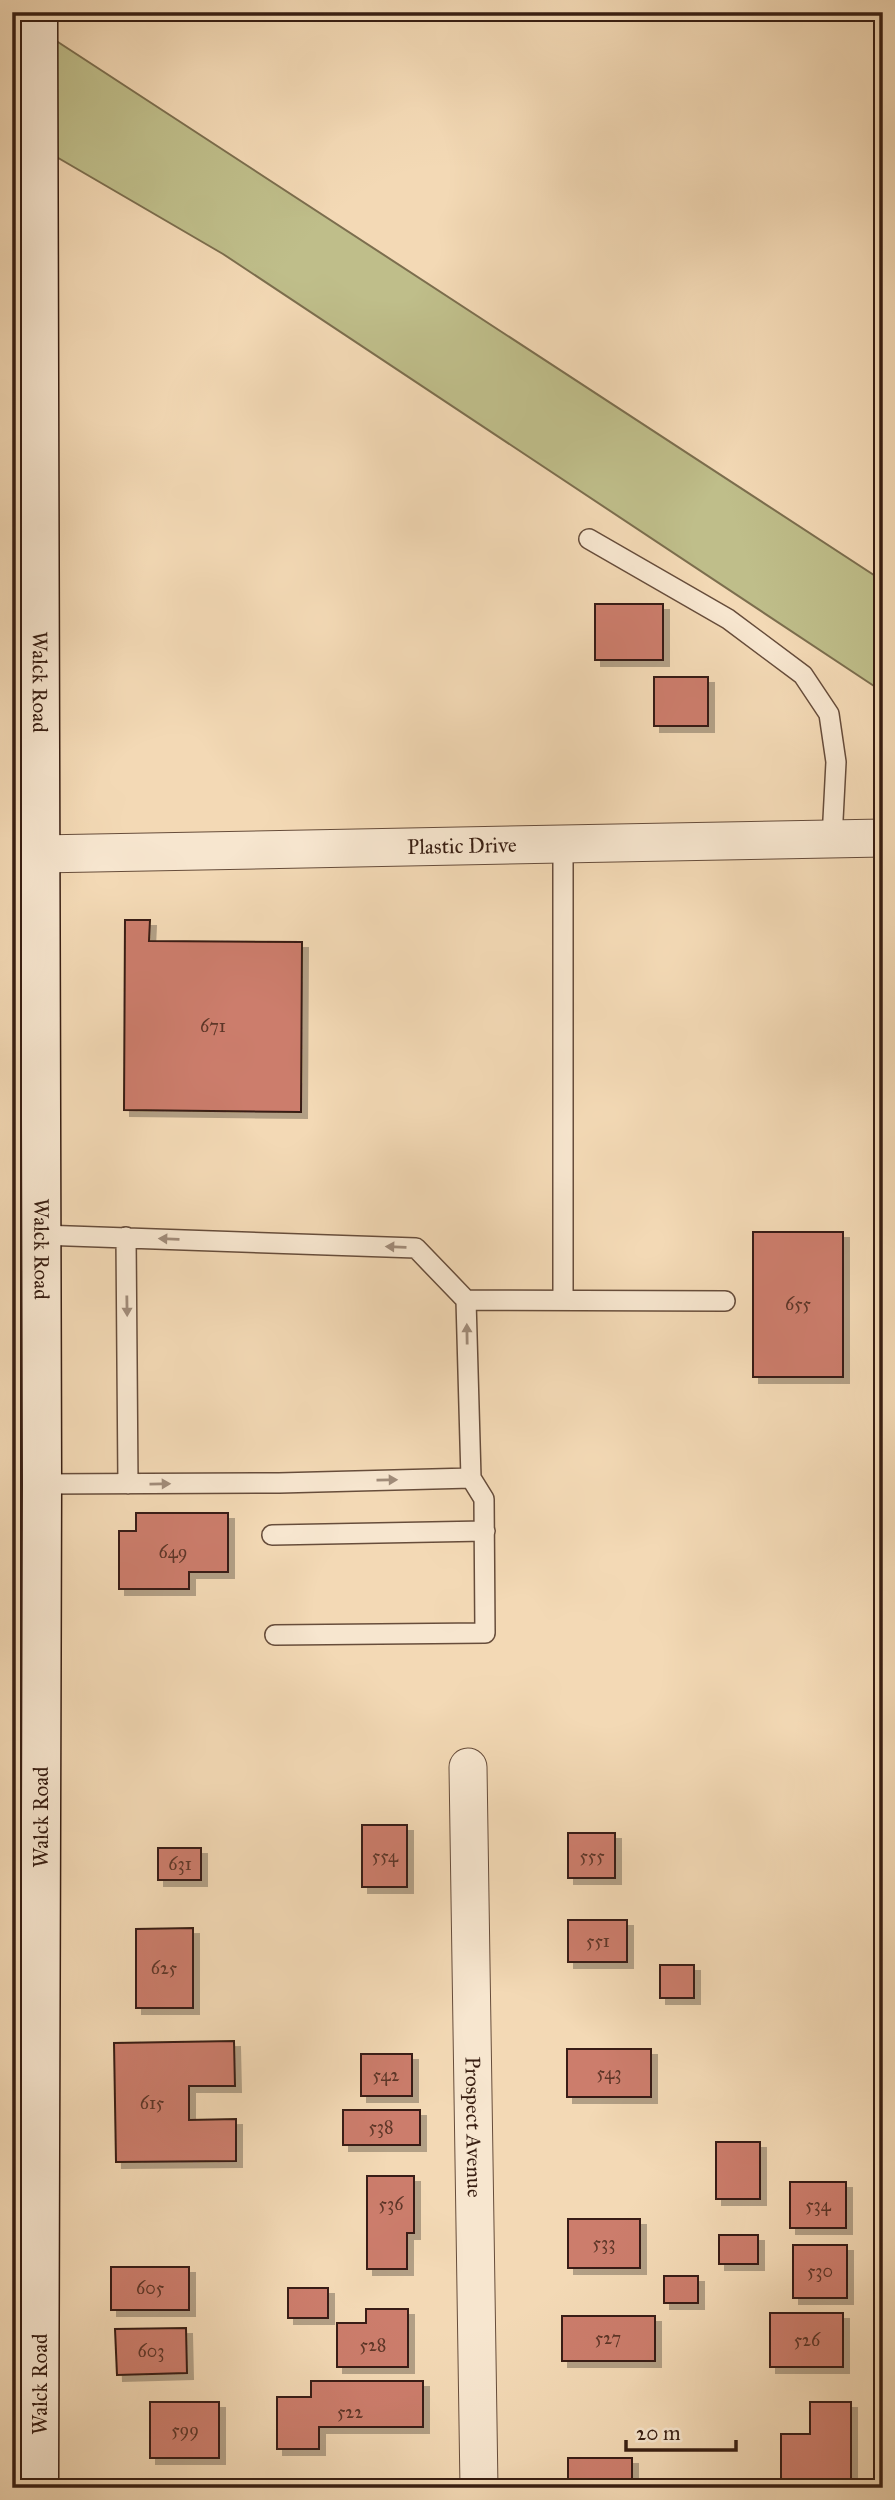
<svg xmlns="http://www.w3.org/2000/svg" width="895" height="2500" viewBox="0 0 895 2500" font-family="'IM FELL Great Primer',serif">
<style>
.green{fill:#bfbe8a;stroke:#7c6e4e;stroke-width:2}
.building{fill:#cc7d6c;stroke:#381e12;stroke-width:2;filter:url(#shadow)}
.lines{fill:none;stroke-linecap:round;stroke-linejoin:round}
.lane-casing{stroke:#674d3b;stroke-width:22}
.street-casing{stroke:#674d3b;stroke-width:39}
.secondary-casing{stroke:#381e12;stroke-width:41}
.lane{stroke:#f7e6cf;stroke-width:19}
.street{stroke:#f7e6cf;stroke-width:37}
.secondary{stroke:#f7e6cf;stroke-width:38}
.oneway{fill:#a18c7a}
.labels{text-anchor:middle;stroke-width:5;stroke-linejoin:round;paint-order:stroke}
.number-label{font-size:18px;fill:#5d3628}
.street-label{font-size:21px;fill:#381e12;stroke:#f7e6cf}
</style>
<defs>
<filter id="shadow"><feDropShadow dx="6" dy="6" stdDeviation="0" flood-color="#0004"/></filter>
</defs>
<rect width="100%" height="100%" fill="#f3d9b5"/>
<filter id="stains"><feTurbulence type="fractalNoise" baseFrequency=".00286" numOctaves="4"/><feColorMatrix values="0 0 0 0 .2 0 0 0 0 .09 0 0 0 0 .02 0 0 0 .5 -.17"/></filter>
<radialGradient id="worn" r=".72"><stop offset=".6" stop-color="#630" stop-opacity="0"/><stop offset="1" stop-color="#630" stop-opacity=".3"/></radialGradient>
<path class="green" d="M12 12 883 581V692L223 254 12 131Z"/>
<path class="building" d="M595 604H663V660H595Z
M654 677H708V726H654Z
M125 920H150L149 941 302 942 301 1112 124 1110Z
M753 1232H843V1377H753Z
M136 1513H228V1572H189V1589H119V1531H136Z
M362 1825H407V1887H362Z
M568 1833H615V1878H568Z
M158 1848H201V1880H158Z
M568 1920H627V1962H568Z
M193 1928V2008H136V1929Z
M660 1965H694V1998H660Z
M234 2041 235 2086H189V2120L236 2119V2161L116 2162 114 2043Z
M567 2049H651V2097H567Z
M361 2054H412V2096H361Z
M343 2110H420V2145H343Z
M716 2142H760V2199H716Z
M367 2176H414V2233H407V2269H367Z
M790 2182H846V2228H790Z
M568 2219H640V2268H568Z
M719 2235H758V2264H719Z
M793 2245H847V2298H793Z
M111 2267H189V2310H111Z
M664 2276H698V2303H664Z
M288 2288H328V2318H288Z
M366 2309H408V2367H337V2323H366Z
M770 2313H843V2367H770Z
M562 2316H655V2361H562Z
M186 2328 187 2373 117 2375 115 2329Z
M311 2381H423V2427H319V2449H277V2397H311Z
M150 2402H219V2458H150Z
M810 2402H851V2488H781V2434H810Z
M568 2458H632V2488H568Z"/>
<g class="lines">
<g class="lane-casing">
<path id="lane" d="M589 539 728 619 803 675 829 714 836 762 832 839
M41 1235 416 1248 466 1300 471 1478 279 1483 42 1484
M126 1237 128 1484
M563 1299V844
M466 1300 725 1301
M272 1535 485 1531
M275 1635 485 1633 484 1499 471 1478"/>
</g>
<g class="street-casing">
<g id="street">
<path id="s1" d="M40 854 883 838"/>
<path id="s2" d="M468 1767 479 2488"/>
</g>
</g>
<g class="secondary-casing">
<g id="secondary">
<path id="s3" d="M38 12 42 1484 39 2488"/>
</g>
</g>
<use href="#lane" class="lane"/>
<use href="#street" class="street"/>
<use href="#secondary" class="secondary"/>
</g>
<defs><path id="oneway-solid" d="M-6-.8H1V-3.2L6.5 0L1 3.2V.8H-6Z" transform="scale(1.75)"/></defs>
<g class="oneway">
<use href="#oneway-solid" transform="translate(169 1239) rotate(-178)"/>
<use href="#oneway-solid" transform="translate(396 1247) rotate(-178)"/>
<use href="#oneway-solid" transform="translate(127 1306) rotate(89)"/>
<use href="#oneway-solid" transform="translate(467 1334) rotate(-91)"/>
<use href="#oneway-solid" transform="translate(387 1480) rotate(-1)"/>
<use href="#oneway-solid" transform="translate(160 1484) rotate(-1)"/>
</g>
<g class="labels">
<g class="number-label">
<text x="213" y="1032">671</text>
<text x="798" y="1310">655</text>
<text x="173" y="1558">649</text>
<text x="385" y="1862">554</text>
<text x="592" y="1862">555</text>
<text x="180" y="1870">631</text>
<text x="598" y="1947">551</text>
<text x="164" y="1974">625</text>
<text x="609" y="2079">543</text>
<text x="386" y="2081">542</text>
<text x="152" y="2109">615</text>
<text x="381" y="2133">538</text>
<text x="391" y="2210">536</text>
<text x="818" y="2211">534</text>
<text x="604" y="2249">533</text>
<text x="820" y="2277">530</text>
<text x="150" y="2294">605</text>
<text x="608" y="2344">527</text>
<text x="807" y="2346">526</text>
<text x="373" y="2351">528</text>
<text x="151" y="2357">603</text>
<text x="350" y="2418">522</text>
<text x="185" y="2436">599</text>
</g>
<g class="street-label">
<text dy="7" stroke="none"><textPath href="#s3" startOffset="670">Walck Road</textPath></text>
<text dy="7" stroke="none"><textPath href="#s1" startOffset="422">Plastic Drive</textPath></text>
<text dy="7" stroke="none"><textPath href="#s3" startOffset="1237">Walck Road</textPath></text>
<text transform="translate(41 1817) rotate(-90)" y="7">Walck Road</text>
<text dy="7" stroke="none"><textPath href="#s2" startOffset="360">Prospect Avenue</textPath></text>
<text transform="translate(40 2384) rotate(-90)" y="7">Walck Road</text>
</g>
</g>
<rect width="895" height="2500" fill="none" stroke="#f3d9b5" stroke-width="42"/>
<rect x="14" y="14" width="867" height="2472" fill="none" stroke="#381e12" stroke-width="3.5"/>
<rect x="21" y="21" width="853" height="2458" fill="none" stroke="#381e12" stroke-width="2"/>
<path d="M626 2440v10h110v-10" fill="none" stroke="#381e12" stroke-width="3.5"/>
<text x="636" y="2440" font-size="21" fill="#381e12" stroke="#f7e6cf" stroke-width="5" paint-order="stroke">20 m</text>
<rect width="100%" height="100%" filter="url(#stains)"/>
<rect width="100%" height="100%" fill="url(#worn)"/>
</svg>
